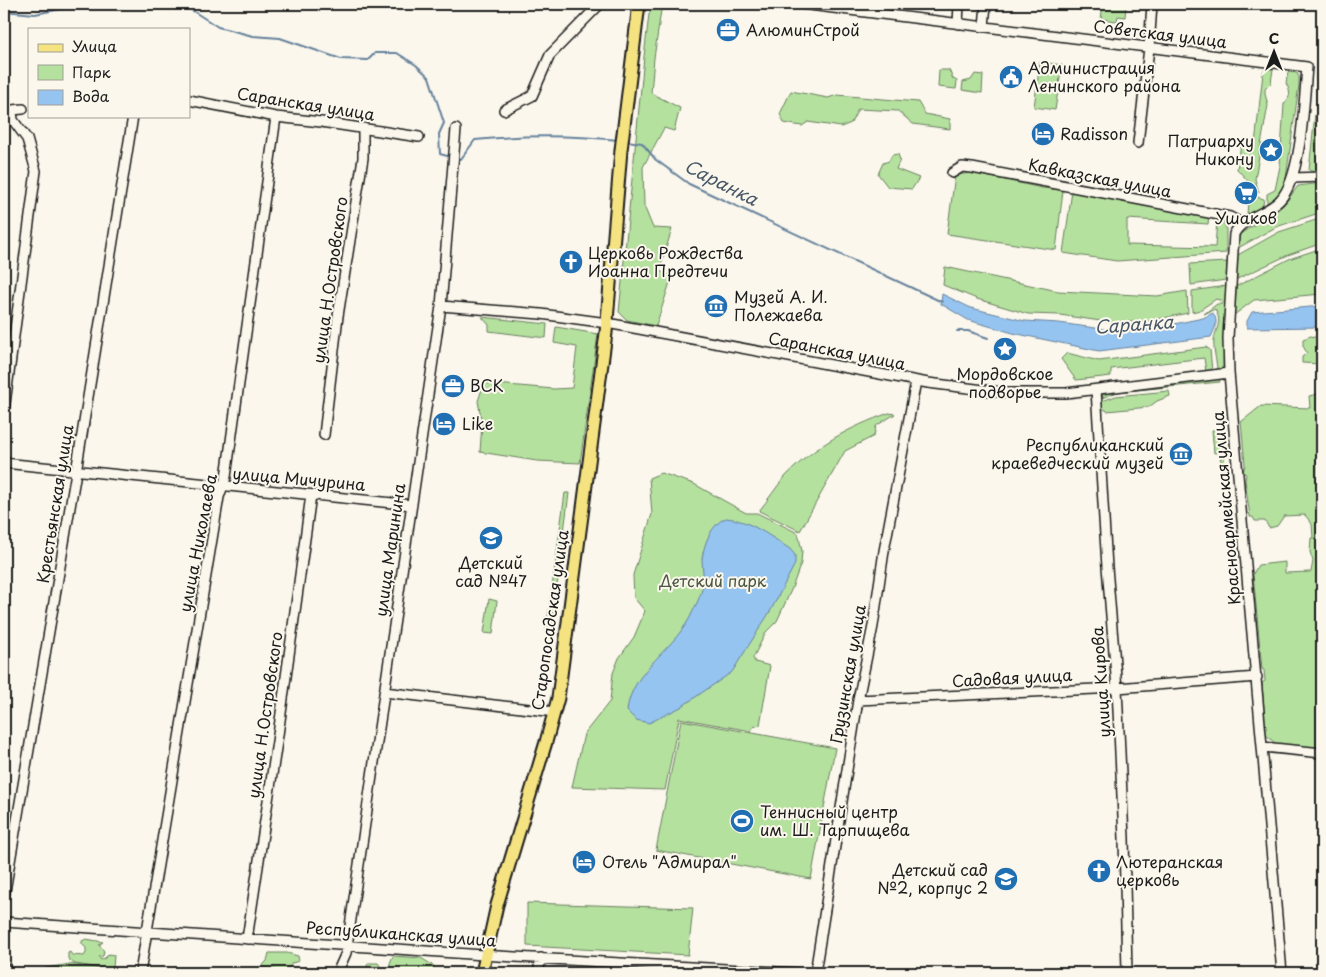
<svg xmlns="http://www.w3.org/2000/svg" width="1326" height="977" viewBox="0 0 1326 977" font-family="'Playpen Sans',sans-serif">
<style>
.green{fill:#b5e19f;stroke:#687e5e}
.water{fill:#96c4f1;stroke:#65819c}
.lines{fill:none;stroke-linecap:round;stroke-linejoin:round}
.stream{stroke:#65819c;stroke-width:2}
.minor-casing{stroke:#1c1c1c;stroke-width:12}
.major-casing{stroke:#1c1c1c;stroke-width:15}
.minor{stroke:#fbf7ec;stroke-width:9}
.major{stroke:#f5e382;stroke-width:11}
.labels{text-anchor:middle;stroke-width:4;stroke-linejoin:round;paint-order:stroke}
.poi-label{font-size:16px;fill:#1c1c1c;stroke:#fbf7ec;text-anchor:start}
.street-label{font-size:16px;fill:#1c1c1c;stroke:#fbf7ec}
.park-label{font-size:16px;fill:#4a5743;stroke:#fbf7ec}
.water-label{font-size:18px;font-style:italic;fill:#475767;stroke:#fbf7ec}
</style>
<rect width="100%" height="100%" fill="#fbf7ec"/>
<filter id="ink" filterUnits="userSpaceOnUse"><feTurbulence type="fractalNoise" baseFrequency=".02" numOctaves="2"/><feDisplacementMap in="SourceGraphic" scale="10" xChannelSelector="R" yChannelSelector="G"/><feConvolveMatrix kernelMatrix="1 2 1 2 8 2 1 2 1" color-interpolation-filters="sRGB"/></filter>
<g filter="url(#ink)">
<path class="green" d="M654 4H662L654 58 651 93 680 108 674 131 664 128 643 167 644 206 653 228 672 229 659 271 672 276 656 326 627 320 619 312 644 57 649 14Z
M1103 4 1126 5 1125 17 1118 16 1117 21 1101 19Z
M1040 62 1062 65 1055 110 1034 107Z
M1267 69H1273L1271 83 1265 89V94L1268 105 1255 179 1259 193 1237 169 1241 144H1255L1263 73 1264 70Z
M939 70H949L953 79 957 81 956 89 938 87Z
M1288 72 1297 73 1299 77V85L1286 178C1283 191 1277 198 1267 206V194L1275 190 1280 166 1284 104C1291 96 1291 93 1286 83Z
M975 74 983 75 982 93 962 90 963 82 971 80Z
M791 91 828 98 837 95 918 102 925 114 950 119V129L913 124 898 111 858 109 851 123 841 127 808 122 802 126 784 123 780 114Z
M1319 100H1322V173L1318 174 1309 170 1315 114 1318 113Z
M898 154 900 160 896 169 919 178 912 189 888 187 878 174 883 163 889 161 892 155Z
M972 173 1042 188 1063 190 1056 250 947 234 955 175Z
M1322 183V212L1276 227 1238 248 1240 234 1276 211 1286 202 1298 186Z
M1249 188 1259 198 1264 199 1262 209 1250 216 1247 215Z
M1072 191 1209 216 1208 224 1127 219V245L1215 247 1217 220 1223 222 1226 228V253L1117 261 1063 253Z
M1322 218V243L1288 255 1235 280 1236 256 1279 232Z
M1322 248V294L1254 300 1234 315 1235 287 1289 259Z
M1227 262 1226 280 1191 285 1190 264Z
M945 267 1058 291 1157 296 1187 291 1188 313 1149 321 1114 323 1060 315 1028 314 977 299 943 285Z
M1226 286 1223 370 1220 371 1217 368C1216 359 1213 348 1214 340 1216 326 1223 324 1215 309L1204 314 1217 304H1222V301L1216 299 1200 310 1192 312V291Z
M482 317 547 324 546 338 489 331V325Z
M556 327 598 334 580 463 537 461 480 452 482 423 478 401 484 383 554 389 572 388 577 347 554 343Z
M1311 336 1322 338V350L1320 352 1322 353V364L1302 363V357L1307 353 1303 346V339Z
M1206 347 1210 350 1212 371 1206 372 1204 358 1111 369V376L1076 380 1061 359 1067 353 1099 361Z
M1219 378 1220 382 1117 392 1102 398 1104 392Z
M1169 391 1170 396 1157 401 1149 407 1107 411 1102 408V401L1116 396Z
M1322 393V749L1280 745 1275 743 1266 735 1262 683 1265 681 1264 670 1262 669 1253 574 1258 565 1285 562V573L1311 572 1313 561 1310 552 1311 538H1313L1312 524 1305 515 1284 516 1277 526 1269 528 1265 521H1255L1253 517H1250L1245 480 1246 474 1243 472 1245 465 1241 422 1261 406 1310 408 1309 396Z
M889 413 895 414 876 426 874 436 845 451 800 531 759 511C768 500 776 487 785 477 814 446 850 427 889 413Z
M1221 429 1227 486H1223L1220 452 1214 453 1212 430Z
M661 473 694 484 746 513H757L798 533 802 551 801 563 792 588 777 621 766 632 753 658 755 662 770 666 760 725 753 727 751 731 679 718 665 790 572 787 584 734 610 701 613 673 619 658 634 637 645 611 634 598 633 575 652 514 649 478Z
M565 493H569L551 632 546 631Z
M489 599 497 601 493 634 484 633Z
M681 720 835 748 811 879 656 850Z
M527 903 693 908 688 955 527 946Z
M86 939 103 942 99 945 104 951 103 956 99 957 101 960 105 958 109 954 114 955 113 968 108 969 75 964 68 959V953L70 952 72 955 84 956 86 953V948L82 944V941Z
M269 953H287L298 956 299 961 292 963 285 973 273 969 263 968 262 966 267 961Z
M393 956 421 958 434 966 433 971 425 973H371L366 970 368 963H378L385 973 390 972V963Z
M70 964 103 969 102 973H48L46 968Z"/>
<path class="water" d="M942 294 971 308 1025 321 1059 323 1117 331 1150 329 1203 318 1213 313C1219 322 1215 328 1211 337L1099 351 1013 333 968 320 941 304Z
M1322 306V327L1247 328V321L1252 312Z
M726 518C749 520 770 536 790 549L795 555V564L771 610 732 672 681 707 649 723 636 720 627 711C631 669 677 649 693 611 697 603 703 591 703 582 704 575 702 567 702 559 704 544 711 524 726 518Z"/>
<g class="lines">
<path class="stream" d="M182 4 218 27 253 36 280 38 341 59 368 60 375 53H397L416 65 429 77 444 123 439 134 440 154 451 157
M4 11 35 14 71 7 76 4
M626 141 642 143 656 160 689 184 942 302
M456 158 461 159 475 140C522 135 571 135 619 140
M957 331H968L988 338"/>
<g class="minor-casing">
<path id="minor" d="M801 4 1307 67C1304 100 1302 177 1280 200 1267 214 1243 217 1234 234L1228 338 1229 373 1282 973
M958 24 959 4
M984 27 986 4
M189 100 276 117 321 122 419 137
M504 110 532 96 550 55 600 4
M1138 143 1149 48 1152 4
M952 173 962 167 972 168 1230 217 1243 224
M1293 178 1322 177
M441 306 541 314 607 323 928 383 1008 393H1066L1229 373
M1096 390 1107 567 1117 688 1124 838 1127 973
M4 411 36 171 27 139 13 120 12 110 23 109
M324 435 338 316 363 158V128
M4 463 412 505
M384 692 555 712
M858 700 1117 688 1257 677
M1263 747 1322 753
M4 897 76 472 133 116
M4 922 498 956 796 973
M247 939 278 735 311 495
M4 967 6 973
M140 973 219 497 226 477 276 117
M337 973 346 953 441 306 456 129
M538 973 541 958
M815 973 858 700 873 626 884 551 916 381"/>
</g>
<g class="major-casing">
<path id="major" d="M482 973 497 905 546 742 558 698 606 333 621 150 639 4"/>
</g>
<use href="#minor" class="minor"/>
<use href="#major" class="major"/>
</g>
</g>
<defs>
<g id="office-disc" transform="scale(1.25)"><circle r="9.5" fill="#1f6fb2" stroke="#fbf7ec"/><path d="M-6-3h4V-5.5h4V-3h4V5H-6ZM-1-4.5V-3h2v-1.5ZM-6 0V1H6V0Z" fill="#fff"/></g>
<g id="civic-disc" transform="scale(1.25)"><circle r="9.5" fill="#1f6fb2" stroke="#fbf7ec"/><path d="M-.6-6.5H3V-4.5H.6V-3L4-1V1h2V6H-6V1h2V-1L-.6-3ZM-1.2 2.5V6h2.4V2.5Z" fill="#fff"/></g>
<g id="hotel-disc" transform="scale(1.25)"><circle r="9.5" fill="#1f6fb2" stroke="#fbf7ec"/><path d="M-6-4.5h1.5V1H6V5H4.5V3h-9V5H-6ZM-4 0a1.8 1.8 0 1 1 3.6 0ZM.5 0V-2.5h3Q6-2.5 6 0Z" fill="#fff"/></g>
<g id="sight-disc" transform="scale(1.25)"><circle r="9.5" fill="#1f6fb2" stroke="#fbf7ec"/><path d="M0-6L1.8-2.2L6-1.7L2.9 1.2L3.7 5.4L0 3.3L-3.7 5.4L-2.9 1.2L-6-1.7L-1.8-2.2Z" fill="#fff"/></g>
<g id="supermarket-disc" transform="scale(1.25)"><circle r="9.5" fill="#1f6fb2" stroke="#fbf7ec"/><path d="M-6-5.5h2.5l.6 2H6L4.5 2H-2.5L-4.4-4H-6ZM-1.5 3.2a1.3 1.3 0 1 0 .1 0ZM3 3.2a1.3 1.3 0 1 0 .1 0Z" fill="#fff"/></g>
<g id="church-disc" transform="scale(1.25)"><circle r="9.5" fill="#1f6fb2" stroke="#fbf7ec"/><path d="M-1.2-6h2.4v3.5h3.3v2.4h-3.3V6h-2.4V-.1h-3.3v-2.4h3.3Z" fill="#fff"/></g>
<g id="museum-disc" transform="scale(1.25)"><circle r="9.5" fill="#1f6fb2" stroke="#fbf7ec"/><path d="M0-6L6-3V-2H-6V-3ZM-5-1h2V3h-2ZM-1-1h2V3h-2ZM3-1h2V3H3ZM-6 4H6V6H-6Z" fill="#fff"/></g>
<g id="school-disc" transform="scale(1.25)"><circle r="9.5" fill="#1f6fb2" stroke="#fbf7ec"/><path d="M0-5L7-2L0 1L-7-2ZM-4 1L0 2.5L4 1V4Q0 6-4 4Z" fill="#fff"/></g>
<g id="stadium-disc" transform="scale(1.25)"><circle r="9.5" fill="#1f6fb2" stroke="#fbf7ec"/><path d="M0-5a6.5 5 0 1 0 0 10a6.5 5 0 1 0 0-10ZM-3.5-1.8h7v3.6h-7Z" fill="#fff"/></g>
</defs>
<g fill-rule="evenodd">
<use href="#office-disc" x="728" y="30"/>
<use href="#civic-disc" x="1011" y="77"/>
<use href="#hotel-disc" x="1043" y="134"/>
<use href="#sight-disc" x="1271" y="150"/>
<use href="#supermarket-disc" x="1246" y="193"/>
<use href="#church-disc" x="571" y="262"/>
<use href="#museum-disc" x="716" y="306"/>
<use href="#sight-disc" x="1005" y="349"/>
<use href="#office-disc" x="453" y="386"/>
<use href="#hotel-disc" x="444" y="424"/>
<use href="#museum-disc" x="1181" y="454"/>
<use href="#school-disc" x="491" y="538"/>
<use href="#stadium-disc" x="742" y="821"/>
<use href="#hotel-disc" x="584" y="862"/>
<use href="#church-disc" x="1099" y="871"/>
<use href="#school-disc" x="1006" y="879"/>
</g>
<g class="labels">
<g class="poi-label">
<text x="746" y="36">АлюминСтрой</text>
<text x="1028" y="74">Администрация<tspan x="1028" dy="18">Ленинского района</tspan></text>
<text x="1060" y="140">Radisson</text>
<text x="1254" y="147" text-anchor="end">Патриарху<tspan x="1254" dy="18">Никону</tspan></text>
<text x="1246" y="224" text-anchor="middle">Ушаков</text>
<text x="588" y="259">Церковь Рождества<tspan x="588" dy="18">Иоанна Предтечи</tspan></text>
<text x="734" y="303">Музей А. И.<tspan x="734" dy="18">Полежаева</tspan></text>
<text x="1005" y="380" text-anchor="middle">Мордовское<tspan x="1005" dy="18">подворье</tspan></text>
<text x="470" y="392">ВСК</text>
<text x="462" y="430">Like</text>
<text x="1164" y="451" text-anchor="end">Республиканский<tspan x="1164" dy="18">краеведческий музей</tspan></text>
<text x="491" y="569" text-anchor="middle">Детский<tspan x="491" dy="18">сад №47</tspan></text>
<text x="760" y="818">Теннисный центр<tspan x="760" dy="18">им. Ш. Тарпищева</tspan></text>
<text x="602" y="868">Отель "Адмирал"</text>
<text x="1116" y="868">Лютеранская<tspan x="1116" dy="18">церковь</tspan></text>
<text x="988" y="876" text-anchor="end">Детский сад<tspan x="988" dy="18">№2, корпус 2</tspan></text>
</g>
<g class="street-label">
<text transform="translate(1160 34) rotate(7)" y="6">Советская улица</text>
<text transform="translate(306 104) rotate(9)" y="6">Саранская улица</text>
<text transform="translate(1100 178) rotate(11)" y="6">Кавказская улица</text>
<text transform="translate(330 280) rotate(-82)" y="6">улица Н.Островского</text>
<text transform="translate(837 351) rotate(11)" y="6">Саранская улица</text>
<text transform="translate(299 479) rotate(5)" y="6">улица Мичурина</text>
<text transform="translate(55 504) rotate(-81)" y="6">Крестьянская улица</text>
<text transform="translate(1226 508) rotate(-95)" y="6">Красноармейская улица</text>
<text transform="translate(198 543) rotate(-79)" y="6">улица Николаева</text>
<text transform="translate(390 550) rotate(-82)" y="6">улица Маринина</text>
<text transform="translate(550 620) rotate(-82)" y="6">Старопосадская улица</text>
<text transform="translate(848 674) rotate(-80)" y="6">Грузинская улица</text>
<text transform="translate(1012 678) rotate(-3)" y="6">Садовая улица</text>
<text transform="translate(1101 682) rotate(-94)" y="6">улица Кирова</text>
<text transform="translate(265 715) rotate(-82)" y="6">улица Н.Островского</text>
<text transform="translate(401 934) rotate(4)" y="6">Республиканская улица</text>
</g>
<g class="park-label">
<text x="713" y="587">Детский парк</text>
</g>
<g class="water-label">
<text transform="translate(721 183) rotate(27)" y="6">Саранка</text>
<text transform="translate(1134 325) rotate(-4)" y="6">Саранка</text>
</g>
</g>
<rect width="1326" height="977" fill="none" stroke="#fbf7ec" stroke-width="20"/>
<rect x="10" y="10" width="1306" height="957" fill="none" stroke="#1c1c1c" stroke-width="2" filter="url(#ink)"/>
<rect x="28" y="28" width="162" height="90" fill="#fbf7ec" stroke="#a29f99"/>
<rect x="38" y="44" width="25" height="8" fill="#f5e382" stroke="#a29f99"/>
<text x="72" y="52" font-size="15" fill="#1c1c1c">Улица</text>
<rect x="38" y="65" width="25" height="15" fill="#b5e19f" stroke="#a29f99"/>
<text x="72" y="78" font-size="15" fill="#1c1c1c">Парк</text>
<rect x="38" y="90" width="25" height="15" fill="#96c4f1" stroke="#a29f99"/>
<text x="72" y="102" font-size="15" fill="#1c1c1c">Вода</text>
<g transform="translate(1274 52)" stroke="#fbf7ec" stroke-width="4" paint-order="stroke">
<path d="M0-4L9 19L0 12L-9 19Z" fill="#1c1c1c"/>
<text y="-8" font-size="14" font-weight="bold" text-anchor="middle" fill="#1c1c1c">С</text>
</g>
</svg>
